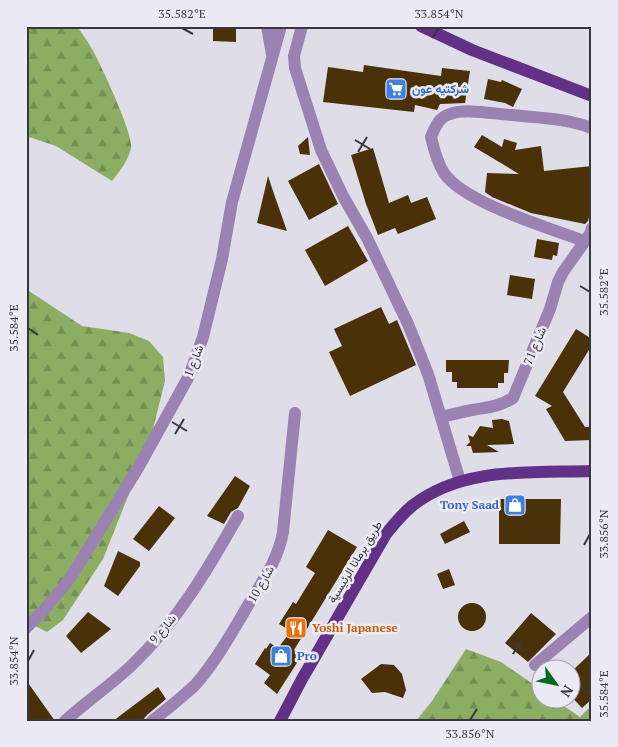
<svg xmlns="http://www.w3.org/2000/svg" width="618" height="747" viewBox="0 0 618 747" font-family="'PT Serif',Vazirmatn,serif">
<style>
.forest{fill:url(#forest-firs)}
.building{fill:#4a3108}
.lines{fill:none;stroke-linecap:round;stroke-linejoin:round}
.minor{stroke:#9b82b2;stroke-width:12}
.major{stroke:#623087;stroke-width:12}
.ticks{fill:none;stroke:#38383c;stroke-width:2}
.labels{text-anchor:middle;stroke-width:5;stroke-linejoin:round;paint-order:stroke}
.shop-label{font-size:12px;font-weight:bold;fill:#366cbe;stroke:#ebeaf5;text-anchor:start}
.street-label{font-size:12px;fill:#38383c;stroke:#ebeaf5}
.food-label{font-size:12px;font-weight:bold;fill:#c56008;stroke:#ebeaf5;text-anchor:start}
.neatline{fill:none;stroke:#38383c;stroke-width:2}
.ticks-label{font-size:12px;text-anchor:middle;fill:#38383c}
</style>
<defs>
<pattern id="forest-firs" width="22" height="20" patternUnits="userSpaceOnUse" patternTransform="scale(1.25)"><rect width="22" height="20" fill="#8cae63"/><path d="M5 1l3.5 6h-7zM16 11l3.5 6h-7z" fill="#738f53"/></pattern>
</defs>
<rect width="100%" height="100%" fill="#dedde8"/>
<path class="forest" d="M26 26H77C82 34 88 41 92 49 100 63 134 135 131 148 128 161 120 171 112 181L56 146 26 136Z
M26 289 82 326 129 333 149 341 163 357 165 381 150 441 103 559 63 620 47 632 33 625 26 632Z
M466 649 501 662 540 689V700H555L580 717 592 705V721H416L432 701Z"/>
<path class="building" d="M213 29H236V42L213 41Z
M364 65 441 76 442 68 470 71 465 103 440 104 437 110 415 105 414 112 323 102 328 67 363 72Z
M488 79 501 82 502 80 522 89 513 107 505 103 484 99Z
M482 135 502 147 504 139 517 143 515 150 541 146 544 171 592 166V205L588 221 585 224 531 213 492 197 485 192 487 173 519 174 474 147Z
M308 137 310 155 300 154 298 146Z
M373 148 389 203 408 195 411 203 427 197 436 219 398 234 395 228 378 235 366 204 351 155Z
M319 164 338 204 309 220 288 181Z
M268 176 274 194 287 231 257 223Z
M348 226 368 261 325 286 305 250Z
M537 239 559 243 557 256 553 255 552 260 534 257Z
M510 275 535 279 532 299 507 295Z
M381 307 389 324 397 320 416 365 350 396 329 352 342 346 334 329Z
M576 329 592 339V345L563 392 585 427H592V440L565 441 546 409 552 406 535 396Z
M446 360H509L508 373H504V383H498V388H457V382H452V372H446Z
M502 419 509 421 514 444 487 445 499 452 473 453 471 446H466L470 442 468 435 473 437 480 426 493 428 492 420Z
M235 476 250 486 238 508 231 512 224 524 207 516Z
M499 499H561L560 544H499Z
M159 506 175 518 149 551 133 539Z
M464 521 470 532 445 544 440 534Z
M328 530 357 547 294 650 302 655 277 694 264 683 270 675 255 664 265 648 266 649 270 643 278 648 291 631 279 624 293 602 296 604 315 573 306 567Z
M118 551 140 562V566L118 596 104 586Z
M449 569 455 585 443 589 437 574Z
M458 617a14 14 0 1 1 28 0a14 14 0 1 1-28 0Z
M88 612 111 629 81 653 66 636Z
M531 613 556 634 528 662 505 643Z
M592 652V699L582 708 570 695V673Z
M381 664 394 665 402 674 406 690 403 698 385 692 372 693 361 679Z
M26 680 55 721H26Z
M158 687 166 699 147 715 142 721H113Z"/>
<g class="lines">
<path class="minor" d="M267 26 272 55
M302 26 294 56 295 68 321 150 343 196 367 238 408 324 428 374 460 481
M584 241C550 228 464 203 444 173 437 162 434 150 431 137 435 127 439 117 450 114 467 108 493 114 512 115 539 118 565 118 592 128
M441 417C451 415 461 412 472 410 489 407 498 407 513 398L550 309 558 282 563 272 590 234 592 228
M26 628 43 611 69 580 138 468 189 376 203 337 222 259 232 202 281 26
M535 665 592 617
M65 721C87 701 111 685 132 665 177 622 208 569 238 516
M152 721C167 709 183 697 196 684 216 661 231 634 247 607 261 583 278 561 283 532L295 413"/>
<path class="major" d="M421 26 472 50 592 96
M280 721 302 679 386 534C394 524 402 514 412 506 462 466 532 473 592 471"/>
</g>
<path class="ticks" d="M182 28 193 34M432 38 439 28M355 140 370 149M358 152 367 137M580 286 590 292M28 328 38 335M172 422 187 431M175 434 184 419M584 545 590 534M510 642 525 651M513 654 522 639M28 661 34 650M580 687 590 694M470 720 477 709"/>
<defs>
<g id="supermarket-square" transform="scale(1.125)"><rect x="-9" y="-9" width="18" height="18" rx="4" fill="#3f7fe0" stroke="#ebeaf5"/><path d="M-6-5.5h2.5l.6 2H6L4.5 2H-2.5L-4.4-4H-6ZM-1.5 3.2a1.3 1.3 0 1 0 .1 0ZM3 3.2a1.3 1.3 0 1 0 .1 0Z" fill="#fff"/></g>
<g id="shop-square" transform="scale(1.125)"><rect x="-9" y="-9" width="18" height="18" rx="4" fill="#3f7fe0" stroke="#ebeaf5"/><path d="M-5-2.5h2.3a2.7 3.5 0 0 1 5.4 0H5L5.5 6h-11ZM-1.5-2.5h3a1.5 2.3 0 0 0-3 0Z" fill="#fff"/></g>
<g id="restaurant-square" transform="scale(1.125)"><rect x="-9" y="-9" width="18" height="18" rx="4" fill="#e8710a" stroke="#ebeaf5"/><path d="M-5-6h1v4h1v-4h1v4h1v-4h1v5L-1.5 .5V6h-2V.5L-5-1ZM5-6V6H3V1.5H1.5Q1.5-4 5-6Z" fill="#fff"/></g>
</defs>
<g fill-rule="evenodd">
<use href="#supermarket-square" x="396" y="89"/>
<use href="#shop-square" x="515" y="505"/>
<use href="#restaurant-square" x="296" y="628"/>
<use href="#shop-square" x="281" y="656"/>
</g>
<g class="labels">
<g class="shop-label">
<text x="412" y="93">شركتيه عون</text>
<text x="499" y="509" text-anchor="end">Tony Saad</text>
<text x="297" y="660">Pro</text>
</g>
<g class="street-label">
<text transform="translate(535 346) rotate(-67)" y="4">شارع 71</text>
<text transform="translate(194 361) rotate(-69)" y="4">شارع 1</text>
<text transform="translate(355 562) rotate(-59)" y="4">طريق برمانا الرئيسية</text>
<text transform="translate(261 584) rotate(-60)" y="4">شارع 10</text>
<text transform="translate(163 629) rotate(-50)" y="4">شارع 9</text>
</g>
<g class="food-label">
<text x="312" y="632">Yoshi Japanese</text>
</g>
</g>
<rect width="618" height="747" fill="none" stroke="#ebeaf5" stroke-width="55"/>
<g transform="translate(556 684) rotate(123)"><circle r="24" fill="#ebeaf5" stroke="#a3a3ab"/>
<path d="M0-4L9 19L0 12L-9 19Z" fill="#006b1b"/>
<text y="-8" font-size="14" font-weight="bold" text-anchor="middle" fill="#38383c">N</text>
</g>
<rect x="28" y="28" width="562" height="692" class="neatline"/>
<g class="ticks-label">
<text x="182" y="18">35.582°E</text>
<text x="439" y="18">33.854°N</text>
<text transform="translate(604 292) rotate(-90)" y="4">35.582°E</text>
<text transform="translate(14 328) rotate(-90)" y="4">35.584°E</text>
<text transform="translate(604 534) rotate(-90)" y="4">33.856°N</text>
<text transform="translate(14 661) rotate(-90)" y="4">33.854°N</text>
<text transform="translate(604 694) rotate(-90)" y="4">35.584°E</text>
<text x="470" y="738">33.856°N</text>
</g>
</svg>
